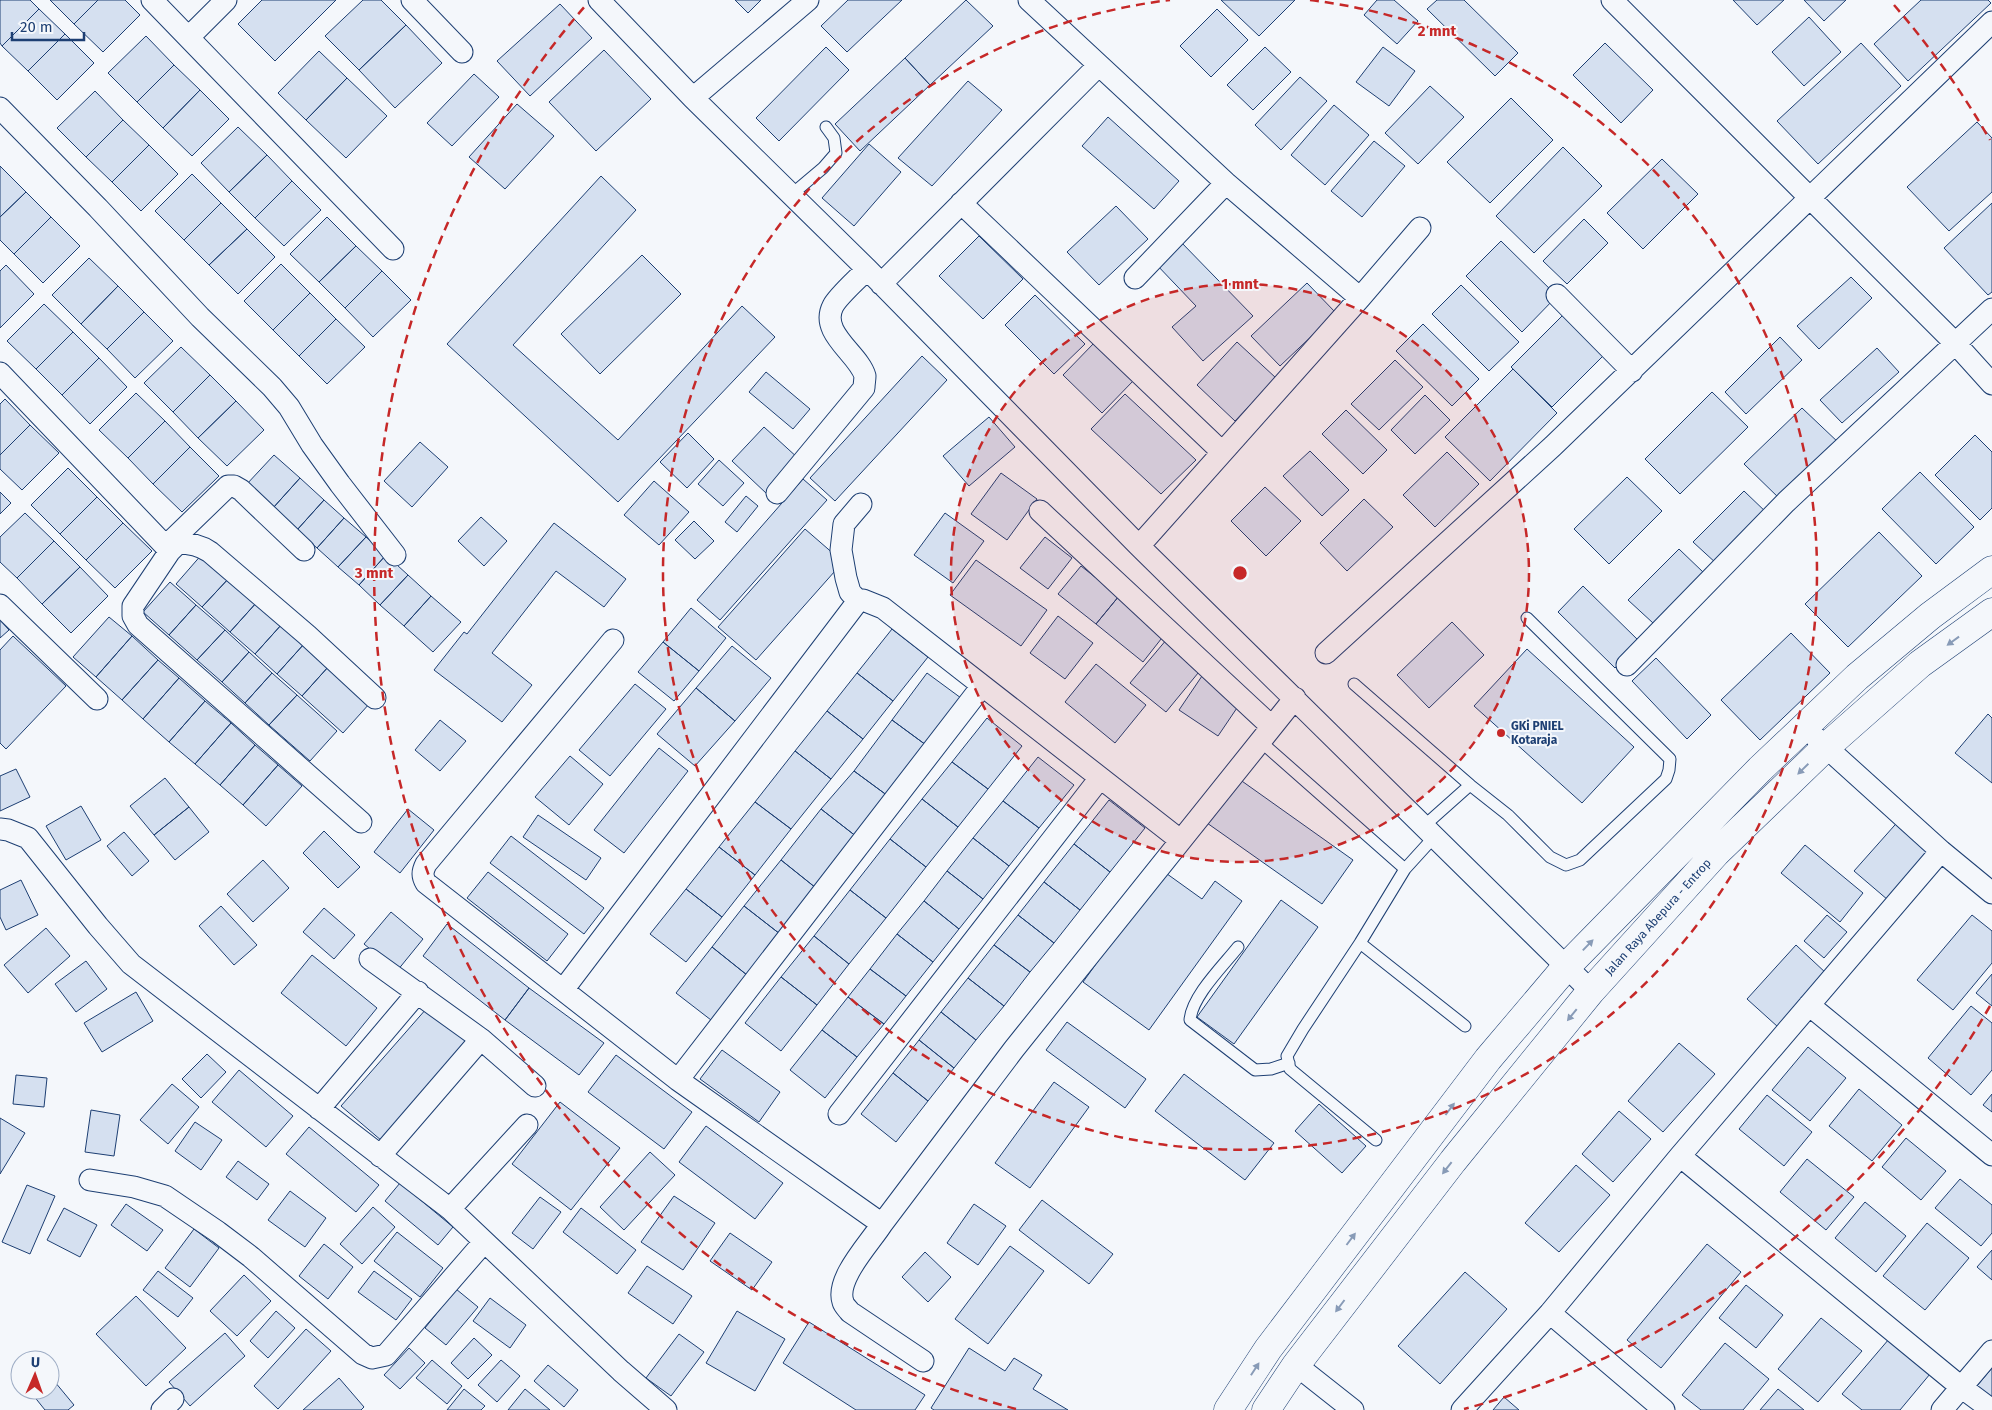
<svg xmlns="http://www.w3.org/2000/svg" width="1992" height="1410" viewBox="0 0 1992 1410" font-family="'Fira Sans',sans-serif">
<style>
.building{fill:#d5e0f0;stroke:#1d3f73}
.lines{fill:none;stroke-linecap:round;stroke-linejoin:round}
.service-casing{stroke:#1d3f73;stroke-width:13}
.minor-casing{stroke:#1d3f73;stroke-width:23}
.trunk-casing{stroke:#1d3f73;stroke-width:29}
.service{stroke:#f4f7fb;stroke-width:11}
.minor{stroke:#f4f7fb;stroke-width:21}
.trunk{stroke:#f4f7fb;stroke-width:28}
.oneway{fill:#889bb7}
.ring{fill:none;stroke:#c62828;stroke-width:2.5;stroke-dasharray:9 6}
.poi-dot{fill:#c62828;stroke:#f4f7fb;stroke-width:2}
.labels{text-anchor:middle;stroke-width:4;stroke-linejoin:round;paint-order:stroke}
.poi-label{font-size:12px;font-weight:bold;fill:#1d3f73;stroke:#f4f7fb;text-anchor:start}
.street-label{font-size:12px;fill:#1d3f73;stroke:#f4f7fb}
.centre{fill:#c62828;stroke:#f4f7fb;stroke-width:2.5}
.ring-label{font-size:15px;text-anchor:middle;font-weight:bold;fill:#c62828;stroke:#f4f7fb;stroke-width:4;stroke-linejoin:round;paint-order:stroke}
</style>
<rect width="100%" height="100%" fill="#f4f7fb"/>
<path class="building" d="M0 0H30L39 9 2 46 0 43Z
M50 0H98L74 24Z
M98 0H125L140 15 103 52 74 24Z
M262 0H336L275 61 238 24Z
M363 0H381L406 25 359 70 325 36Z
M735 0H761L748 13Z
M848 0H902L847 52 821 26Z
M966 0 993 26 930 85 905 58Z
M1221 0H1295L1259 36Z
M1377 0H1394L1418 21 1397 44 1364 15Z
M1437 0H1464L1518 53 1495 76 1427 9Z
M1733 0H1784L1757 25Z
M1804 0H1846L1824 21Z
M1921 0H1988L1991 3 1908 81 1874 44Z
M560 4 592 38 530 96 497 61Z
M39 9 65 34 28 71 2 46Z
M1217 9 1248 40 1211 77 1180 46Z
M1809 17 1841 52 1804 86 1772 52Z
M406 25 442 63 395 108 359 70Z
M65 34 94 63 57 100 28 71Z
M146 36 174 65 137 102 108 73Z
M1605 43 1653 90 1621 123 1573 75Z
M1861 43 1901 86 1818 164 1777 121Z
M826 47 849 70 779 141 756 118Z
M1265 47 1291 72 1253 110 1227 85Z
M1383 47 1415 71 1389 106 1356 82Z
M604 50 651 99 596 151 549 102Z
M319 51 347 78 306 120 278 93Z
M905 58 930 85 860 151 835 124Z
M174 65 200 90 163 128 137 102Z
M474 74 499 97 452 146 427 123Z
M1300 77 1327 101 1281 150 1255 125Z
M347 78 387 116 346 158 306 120Z
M968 81 1002 110 932 186 898 158Z
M1430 86 1464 117 1418 164 1385 133Z
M200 90 229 119 192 156 163 128Z
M95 91 123 120 86 157 57 128Z
M1511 98 1553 140 1490 203 1447 162Z
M517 104 554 136 505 189 469 157Z
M1334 105 1369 135 1325 185 1291 155Z
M1108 117 1179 181 1154 209 1082 146Z
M123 120 149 145 112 182 86 157Z
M1977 122 1992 138V192L1949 231 1907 187Z
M238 127 267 155 229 192 201 163Z
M1374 141 1405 166 1362 217 1331 191Z
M869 144 901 172 854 226 822 198Z
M149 145 178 174 141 211 112 182Z
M1563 147 1602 186 1534 253 1496 216Z
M267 155 292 181 255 218 229 192Z
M1662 159 1698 194 1643 249 1607 213Z
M0 166 26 192 0 217Z
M192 174 221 203 184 240 155 211Z
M601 176 636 210 513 345 618 440 742 306 775 337 618 502 447 344Z
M292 181 321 210 284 246 255 218Z
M26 192 51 217 14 254 0 240V217Z
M221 203 247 229 209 265 184 240Z
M1992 203V292L1988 295 1944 248Z
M1116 206 1148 239 1099 285 1067 252Z
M51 217 80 246 43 283 14 254Z
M327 217 356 246 319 282 290 254Z
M1584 219 1608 243 1567 284 1543 261Z
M247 229 275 257 238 294 209 265Z
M979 236 1023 279 983 319 939 276Z
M1179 240 1253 316 1203 361 1172 327 1196 306 1155 263Z
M1501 241 1557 296 1522 332 1466 276Z
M356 246 382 271 345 308 319 282Z
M642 255 681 294 600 374 561 334Z
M89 258 118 286 81 324 52 295Z
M281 264 310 293 273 330 244 301Z
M6 265 34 294 0 328V271Z
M382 271 411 300 373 337 345 308Z
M1851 277 1872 298 1819 349 1797 326Z
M1307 283 1336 313 1280 366 1251 336Z
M1461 285 1519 342 1489 371 1432 314Z
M118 286 144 312 107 349 81 324Z
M310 293 336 319 299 356 273 330Z
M1035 295 1085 344 1054 374 1005 325Z
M44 304 73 332 36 369 7 341Z
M1569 309 1610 349 1552 407 1511 367Z
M144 312 173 341 135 378 107 349Z
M336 319 365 347 327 384 299 356Z
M1423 324 1479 379 1452 406 1396 351Z
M73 332 99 358 62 395 36 369Z
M1780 337 1802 360 1746 414 1725 392Z
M1095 342 1134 380 1102 413 1063 375Z
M1237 342 1276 378 1235 421 1197 385Z
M181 347 210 375 173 412 144 383Z
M1877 348 1899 372 1842 423 1820 400Z
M922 356 947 380 835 501 810 478Z
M99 358 127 387 90 424 62 395Z
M1395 360 1423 387 1379 430 1351 404Z
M1513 369 1557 413 1490 481 1445 437Z
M766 372 810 409 793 429 749 392Z
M210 375 236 401 198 438 173 412Z
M1712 392 1748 427 1680 494 1645 459Z
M136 393 165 421 128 458 99 430Z
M1125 394 1196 460 1161 494 1091 429Z
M1425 395 1450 420 1415 454 1391 430Z
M5 399 30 425 0 455V404Z
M236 401 264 430 227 466 198 438Z
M1802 408 1840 444 1782 501 1744 464Z
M1346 410 1387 450 1363 474 1322 434Z
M989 417 1015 447 969 486 943 456Z
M165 421 190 447 153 484 128 458Z
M30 425 59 453 22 490 0 469V455Z
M764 427 799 459 767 494 732 461Z
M688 433 714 459 687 488 660 462Z
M1975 435 1992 452V508L1980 520 1935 475Z
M420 442 448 467 412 507 384 481Z
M190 447 219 476 182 512 153 484Z
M1310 451 1349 490 1322 516 1283 476Z
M1447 452 1479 484 1435 527 1403 495Z
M274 455 300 478 273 508 246 485Z
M719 460 744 483 723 506 698 484Z
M68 468 97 497 60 534 31 505Z
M1920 472 1974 527 1936 564 1882 509Z
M1001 473 1037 499 1007 540 971 514Z
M1627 477 1662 511 1609 564 1574 529Z
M300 478 324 500 297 530 273 508Z
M803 479 827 500 720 620 697 600Z
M654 481 689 512 659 545 624 515Z
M1265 487 1301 521 1266 556 1231 521Z
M1744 491 1768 514 1717 564 1693 542Z
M0 492 11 503 0 514Z
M746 496 758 506 737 532 725 522Z
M97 497 123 523 86 560 60 534Z
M1364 499 1393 527 1347 571 1320 543Z
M324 500 344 518 317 548 297 530Z
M25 513 54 541 17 578 0 562V537Z
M945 513 984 541 953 583 914 555Z
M481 517 507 541 484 566 458 541Z
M344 518 366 537 338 567 317 548Z
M694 521 714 541 695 559 675 540Z
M123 523 152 551 115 588 86 560Z
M554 523 626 579 604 607 556 571 492 653 532 685 502 722 434 670 464 632 467 634Z
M805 529 843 562 756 660 718 627Z
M1879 532 1922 576 1848 647 1805 604Z
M366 537 386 555 359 585 338 567Z
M1045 537 1072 558 1048 589 1020 568Z
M54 541 80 567 42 604 17 578Z
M1679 549 1704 573 1653 623 1628 600Z
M203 553 230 577 202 607 176 584Z
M386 555 408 575 380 605 359 585Z
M976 560 1047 610 1021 646 950 595Z
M1081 566 1119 596 1096 624 1058 594Z
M80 567 108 596 71 633 42 604Z
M408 575 431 596 404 626 380 605Z
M230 577 257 602 230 632 202 607Z
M170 582 196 605 169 635 143 612Z
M1583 586 1640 642 1615 668 1558 612Z
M431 596 461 622 433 652 404 626Z
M1119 596 1165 634 1143 662 1096 624Z
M257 602 282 624 255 654 230 632Z
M196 605 225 630 197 660 169 635Z
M691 608 726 638 699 671 663 642Z
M1058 616 1093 643 1065 679 1030 653Z
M109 617 132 636 96 677 73 657Z
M0 620 9 630 0 638Z
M1452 622 1484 655 1429 708 1397 675Z
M282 624 304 644 277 674 255 654Z
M892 629 928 657 893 701 857 673Z
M225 630 249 652 222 682 197 660Z
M1791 633 1830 673 1760 740 1721 700Z
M13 636 66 686 6 749 0 743V650Z
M132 636 158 660 122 700 96 677Z
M1167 639 1203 667 1166 712 1130 683Z
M663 642 699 671 674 701 638 672Z
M304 644 329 666 302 696 277 674Z
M732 646 771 678 735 721 696 688Z
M1527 649 1634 747 1582 803 1474 706Z
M249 652 272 673 245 703 222 682Z
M1656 658 1711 715 1687 739 1632 681Z
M158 660 179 678 143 719 122 700Z
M1096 664 1146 705 1115 743 1065 702Z
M329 666 370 703 343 733 302 696Z
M272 673 297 695 269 725 245 703Z
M857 673 893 701 863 739 827 711Z
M927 673 961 698 926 745 892 720Z
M1202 676 1241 702 1218 736 1179 710Z
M179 678 205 701 169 742 143 719Z
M635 684 666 709 610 776 579 750Z
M696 688 735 721 695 766 657 734Z
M297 695 337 731 310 761 269 725Z
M205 701 231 723 195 764 169 742Z
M827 711 863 739 831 779 795 751Z
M1988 714 1992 718V783L1955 753Z
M987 718 1022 746 988 789 952 762Z
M440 720 466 741 440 771 415 750Z
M892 720 926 745 888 796 854 771Z
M231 723 255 745 220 785 195 764Z
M255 745 278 765 243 805 220 785Z
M659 748 688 771 624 853 594 830Z
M795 751 831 779 791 829 755 802Z
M570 756 603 784 569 825 535 797Z
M1038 757 1074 785 1039 828 1003 801Z
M952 762 988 789 958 827 922 799Z
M278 765 302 786 266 826 243 805Z
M16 769 30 797 0 811V776Z
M854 771 888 796 857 837 821 809Z
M165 778 189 807 154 835 130 806Z
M1239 779 1353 860 1322 904 1207 823Z
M922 799 958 827 926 867 890 839Z
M1109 800 1145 828 1110 872 1074 844Z
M1003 801 1039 828 1009 866 973 838Z
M755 802 791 829 755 875 719 847Z
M81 806 101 840 66 860 46 826Z
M189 807 209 832 175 860 154 835Z
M408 809 434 830 400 873 374 852Z
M821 809 857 837 816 888 781 860Z
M538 815 601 858 586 880 523 837Z
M1902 817 1936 848 1888 900 1854 871Z
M324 831 360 867 338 888 303 853Z
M124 832 149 861 132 876 107 846Z
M511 836 604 908 584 934 490 863Z
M973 838 1009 866 983 899 947 871Z
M890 839 926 867 886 918 850 890Z
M1074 844 1110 872 1080 910 1044 882Z
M1805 845 1863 893 1840 922 1781 873Z
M719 847 755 875 722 917 686 889Z
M263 860 289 888 253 922 227 894Z
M781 860 816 888 780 934 744 906Z
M947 871 983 899 959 929 924 901Z
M1163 871 1202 899 1215 881 1242 901 1149 1030 1083 982Z
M488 872 568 934 547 961 467 898Z
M21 880 38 915 6 930 0 917V890Z
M1044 882 1080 910 1054 943 1018 915Z
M686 889 722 917 686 962 650 934Z
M850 890 886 918 849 964 814 936Z
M1281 900 1318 927 1234 1044 1197 1017Z
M924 901 959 929 933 962 897 934Z
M221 906 257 945 234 965 199 926Z
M744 906 780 934 747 975 712 947Z
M324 908 355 935 334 959 303 932Z
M391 912 423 939 397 971 364 944Z
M1018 915 1054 943 1030 972 994 945Z
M1827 915 1847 932 1824 958 1804 941Z
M1972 915 1992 931V963L1953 1010 1917 980Z
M447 924 529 988 505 1020 423 956Z
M46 928 70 956 28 993 4 965Z
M897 934 933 962 906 996 870 969Z
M814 936 849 964 817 1005 781 977Z
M994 945 1030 972 1004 1006 968 978Z
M1796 945 1827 974 1778 1027 1747 999Z
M712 947 747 975 711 1020 676 993Z
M312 955 377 1008 346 1046 281 993Z
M86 961 107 989 76 1012 55 984Z
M870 969 906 996 884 1024 848 997Z
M1992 974V1006L1976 993Z
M781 977 817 1005 781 1051 745 1023Z
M968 978 1004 1006 976 1040 941 1012Z
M529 988 604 1043 579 1075 505 1020Z
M136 992 153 1021 102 1052 84 1023Z
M848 997 884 1024 857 1057 822 1030Z
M1971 1006 1992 1023V1070L1971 1095 1928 1058Z
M427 1008 468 1043 382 1141 341 1106Z
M941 1012 976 1040 954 1068 919 1040Z
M1067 1022 1146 1079 1125 1108 1046 1050Z
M822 1030 857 1057 825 1098 790 1070Z
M919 1040 954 1068 928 1101 893 1073Z
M1679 1043 1715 1074 1663 1132 1628 1101Z
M1808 1047 1846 1078 1810 1121 1772 1090Z
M722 1050 780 1092 759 1122 700 1079Z
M207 1054 226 1072 201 1098 182 1079Z
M616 1055 692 1112 664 1149 588 1092Z
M239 1070 293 1116 266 1147 212 1102Z
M893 1073 928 1101 896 1142 861 1114Z
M1184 1074 1274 1143 1245 1180 1155 1111Z
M16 1075 47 1078 44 1107 13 1104Z
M1054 1082 1089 1107 1030 1188 995 1163Z
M172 1084 199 1107 168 1144 140 1120Z
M1859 1089 1902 1125 1872 1161 1829 1126Z
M1992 1094V1112L1983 1105Z
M1767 1095 1812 1132 1784 1166 1739 1129Z
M560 1102 620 1148 571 1210 512 1164Z
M1319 1104 1366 1146 1342 1173 1295 1131Z
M91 1110 120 1115 114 1156 85 1152Z
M1619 1111 1651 1139 1613 1182 1582 1154Z
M0 1118 25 1133 0 1174Z
M195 1122 222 1140 201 1170 175 1151Z
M706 1126 783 1183 755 1219 679 1162Z
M309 1127 379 1185 356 1212 286 1154Z
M1906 1138 1946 1171 1921 1200 1882 1167Z
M650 1152 675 1175 624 1230 600 1207Z
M1807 1159 1854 1197 1826 1230 1780 1192Z
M238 1161 269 1184 257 1200 226 1177Z
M1576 1165 1610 1195 1559 1252 1525 1223Z
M1960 1179 1992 1205V1233L1981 1246 1935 1208Z
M400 1183 453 1227 438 1245 385 1201Z
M27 1185 55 1196 30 1254 2 1242Z
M290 1191 326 1218 305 1247 268 1220Z
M674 1196 715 1223 683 1270 641 1242Z
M540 1197 561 1212 533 1249 512 1233Z
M1042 1200 1113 1254 1089 1284 1019 1230Z
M1865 1202 1906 1236 1876 1272 1835 1238Z
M126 1204 163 1230 147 1251 111 1225Z
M974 1204 1006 1226 978 1265 947 1243Z
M373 1207 395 1227 362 1264 340 1244Z
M64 1208 97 1225 80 1257 47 1240Z
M581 1208 636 1250 617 1274 563 1232Z
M1927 1223 1969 1258 1925 1310 1883 1276Z
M194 1229 219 1248 190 1287 165 1268Z
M397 1232 443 1268 420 1297 374 1261Z
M730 1233 772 1262 752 1290 710 1261Z
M324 1244 353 1267 328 1299 299 1276Z
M1707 1244 1741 1272 1661 1368 1627 1340Z
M1010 1246 1044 1271 988 1344 955 1319Z
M1992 1250V1280L1977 1267Z
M925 1252 951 1277 928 1302 902 1277Z
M647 1266 692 1296 673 1324 628 1293Z
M158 1271 193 1298 178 1317 143 1290Z
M374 1271 412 1299 396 1320 358 1292Z
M1465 1272 1507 1309 1440 1384 1398 1346Z
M244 1275 271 1301 237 1336 210 1311Z
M1746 1285 1783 1315 1756 1348 1719 1318Z
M456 1289 478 1307 446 1345 425 1328Z
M136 1296 186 1348 146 1386 96 1334Z
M490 1298 526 1325 510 1348 473 1321Z
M276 1311 295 1328 268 1358 250 1341Z
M737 1311 785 1339 755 1391 706 1363Z
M1821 1318 1862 1351 1818 1402 1778 1369Z
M809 1322 925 1395 915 1410H856L783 1363Z
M306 1329 331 1351 278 1409 254 1386Z
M225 1333 245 1356 190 1406 169 1382Z
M679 1334 704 1352 671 1396 646 1378Z
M474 1338 492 1355 468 1379 451 1363Z
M1889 1339 1930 1374 1900 1410H1862L1842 1394Z
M1725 1343 1769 1379 1743 1410H1701L1682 1395Z
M409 1348 425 1363 400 1389 384 1375Z
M969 1348 1005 1371 1014 1358 1042 1375 1033 1389 1068 1410H934L931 1408Z
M432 1360 462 1386 447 1404 416 1378Z
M501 1360 520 1376 497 1402 478 1385Z
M548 1365 578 1390 564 1407 534 1381Z
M1992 1368V1398L1977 1386Z
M50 1376 74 1405 68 1410H45L29 1390H50Z
M339 1378 364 1407 361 1410H303Z
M464 1389 485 1406 481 1410H447Z
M525 1389 550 1410H508Z
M1778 1389 1804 1410H1760Z
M1504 1397 1519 1410H1493Z"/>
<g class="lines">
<g class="service-casing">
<path id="service" d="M791 195 823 168 836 153 834 138 826 127
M1354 684 1470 785 1424 826
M1260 741 1405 869 1435 836
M1470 785 1508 815 1550 857 1566 865 1580 860 1666 779 1669 770 1670 759 1527 618
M1360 943 1465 1026
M1238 947C1223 966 1192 996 1190 1020L1255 1070 1271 1069 1289 1063
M1376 1140 1290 1069 1287 1056 1303 1029 1360 943 1405 869"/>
</g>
<g class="minor-casing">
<path id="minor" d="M152 0 393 249
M412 0 462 52
M599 0 693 98 867 269 1139 546 1591 991
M1029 0 1226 183 1360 298
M1612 0 1955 343 1992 384
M189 37 226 0
M693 98 808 0
M0 108 98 208 200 317 272 387 289 407 312 445 340 484 395 555
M961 203 1222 452
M1135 278 1226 183
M881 284 1098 66
M1557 295 1632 371
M0 373 170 551 133 606V616L138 625 361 822
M777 493 864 388C864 384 865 379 865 376 859 354 819 333 833 306 838 296 859 278 867 269
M1040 511 1271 726
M166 546 228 486H234L241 490 304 550
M1139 546 1360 298 1420 228
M170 551 178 543C190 543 200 545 210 552L307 635 375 698
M858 601 850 592 846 578 841 550 844 524 861 504
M0 605 97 699
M613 640 426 864C422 872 422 876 426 883L678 1080 882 1224 1014 1049 1295 698
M1326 653 1553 446 1992 22
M1627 665 1786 502 1992 309
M1816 738 1941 851 1992 893
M0 829 8 830 28 838 98 926 131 964 450 1209 621 1371 666 1410
M370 959 481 1039 535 1086
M563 990 858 601 863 600 883 608 1180 840
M1809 1005 1992 1155
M678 1080 982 686
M319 1109 418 992
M839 1114 1100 778
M380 1156 481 1039
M1680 1156 1961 1387 1992 1410
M90 1180 134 1187 165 1196 218 1232 251 1257 363 1354 372 1358 386 1355 484 1242
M450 1209 527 1125
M882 1224C870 1243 835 1279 843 1302 844 1306 848 1309 850 1312L923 1361
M1550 1313 1664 1410
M1296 1365 1353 1410
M162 1410 173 1399
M1462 1410 1550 1313 1680 1156 1941 851
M1942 1410 1992 1351"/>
</g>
<g class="trunk-casing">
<path id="trunk" d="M1228 1410 1268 1349 1488 1059 1566 967 1760 769 1857 677 1930 616 1992 570
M1266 1410 1296 1365 1453 1161 1591 991 1716 853 1826 747 1920 664 1992 612"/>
</g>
<use href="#service" class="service"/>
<use href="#minor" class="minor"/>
<use href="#trunk" class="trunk"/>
</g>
<defs><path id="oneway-solid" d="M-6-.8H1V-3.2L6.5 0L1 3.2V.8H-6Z" transform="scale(1.25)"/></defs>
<g class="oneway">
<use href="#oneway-solid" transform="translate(1953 641) rotate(144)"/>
<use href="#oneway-solid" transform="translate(1803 769) rotate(136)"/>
<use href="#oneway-solid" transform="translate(1588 945) rotate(-46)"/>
<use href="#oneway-solid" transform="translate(1572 1015) rotate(129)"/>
<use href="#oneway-solid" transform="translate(1450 1109) rotate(-53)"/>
<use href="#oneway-solid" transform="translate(1447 1168) rotate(128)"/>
<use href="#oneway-solid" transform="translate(1351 1239) rotate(-53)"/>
<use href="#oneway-solid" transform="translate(1340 1306) rotate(127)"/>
<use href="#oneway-solid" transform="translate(1255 1369) rotate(-57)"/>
</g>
<circle cx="1240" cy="573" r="289" fill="#c62828" fill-opacity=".12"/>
<g class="ring">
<circle cx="1240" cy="573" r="289"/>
<path d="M1310 0A577 577 0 1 1 1170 0"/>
<path d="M1990 1006A866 866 0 0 1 1464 1409M1016 1409A866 866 0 0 1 586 5M1894 5A866 866 0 0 1 1990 140"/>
</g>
<circle class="poi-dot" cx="1501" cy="733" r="5"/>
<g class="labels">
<g class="poi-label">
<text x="1511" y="730">GKi PNIEL<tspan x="1511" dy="14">Kotaraja</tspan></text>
</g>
<g class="street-label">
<text transform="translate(1658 917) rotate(-48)" y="4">Jalan Raya Abepura - Entrop</text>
</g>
</g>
<circle cx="1240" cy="573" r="8" class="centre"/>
<g class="ring-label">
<text x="1437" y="36">2 mnt</text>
<text x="1240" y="289">1 mnt</text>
<text x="374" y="578">3 mnt</text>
</g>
<g transform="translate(35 1375) rotate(2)"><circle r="24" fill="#f4f7fb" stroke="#9eadc5"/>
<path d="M0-4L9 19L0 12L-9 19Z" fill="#c62828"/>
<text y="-8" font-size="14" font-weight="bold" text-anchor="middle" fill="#1d3f73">U</text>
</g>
<path d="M12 32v8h72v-8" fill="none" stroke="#1d3f73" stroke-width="2.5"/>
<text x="20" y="32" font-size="15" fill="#1d3f73" stroke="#f4f7fb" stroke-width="4" paint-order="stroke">20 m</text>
</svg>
